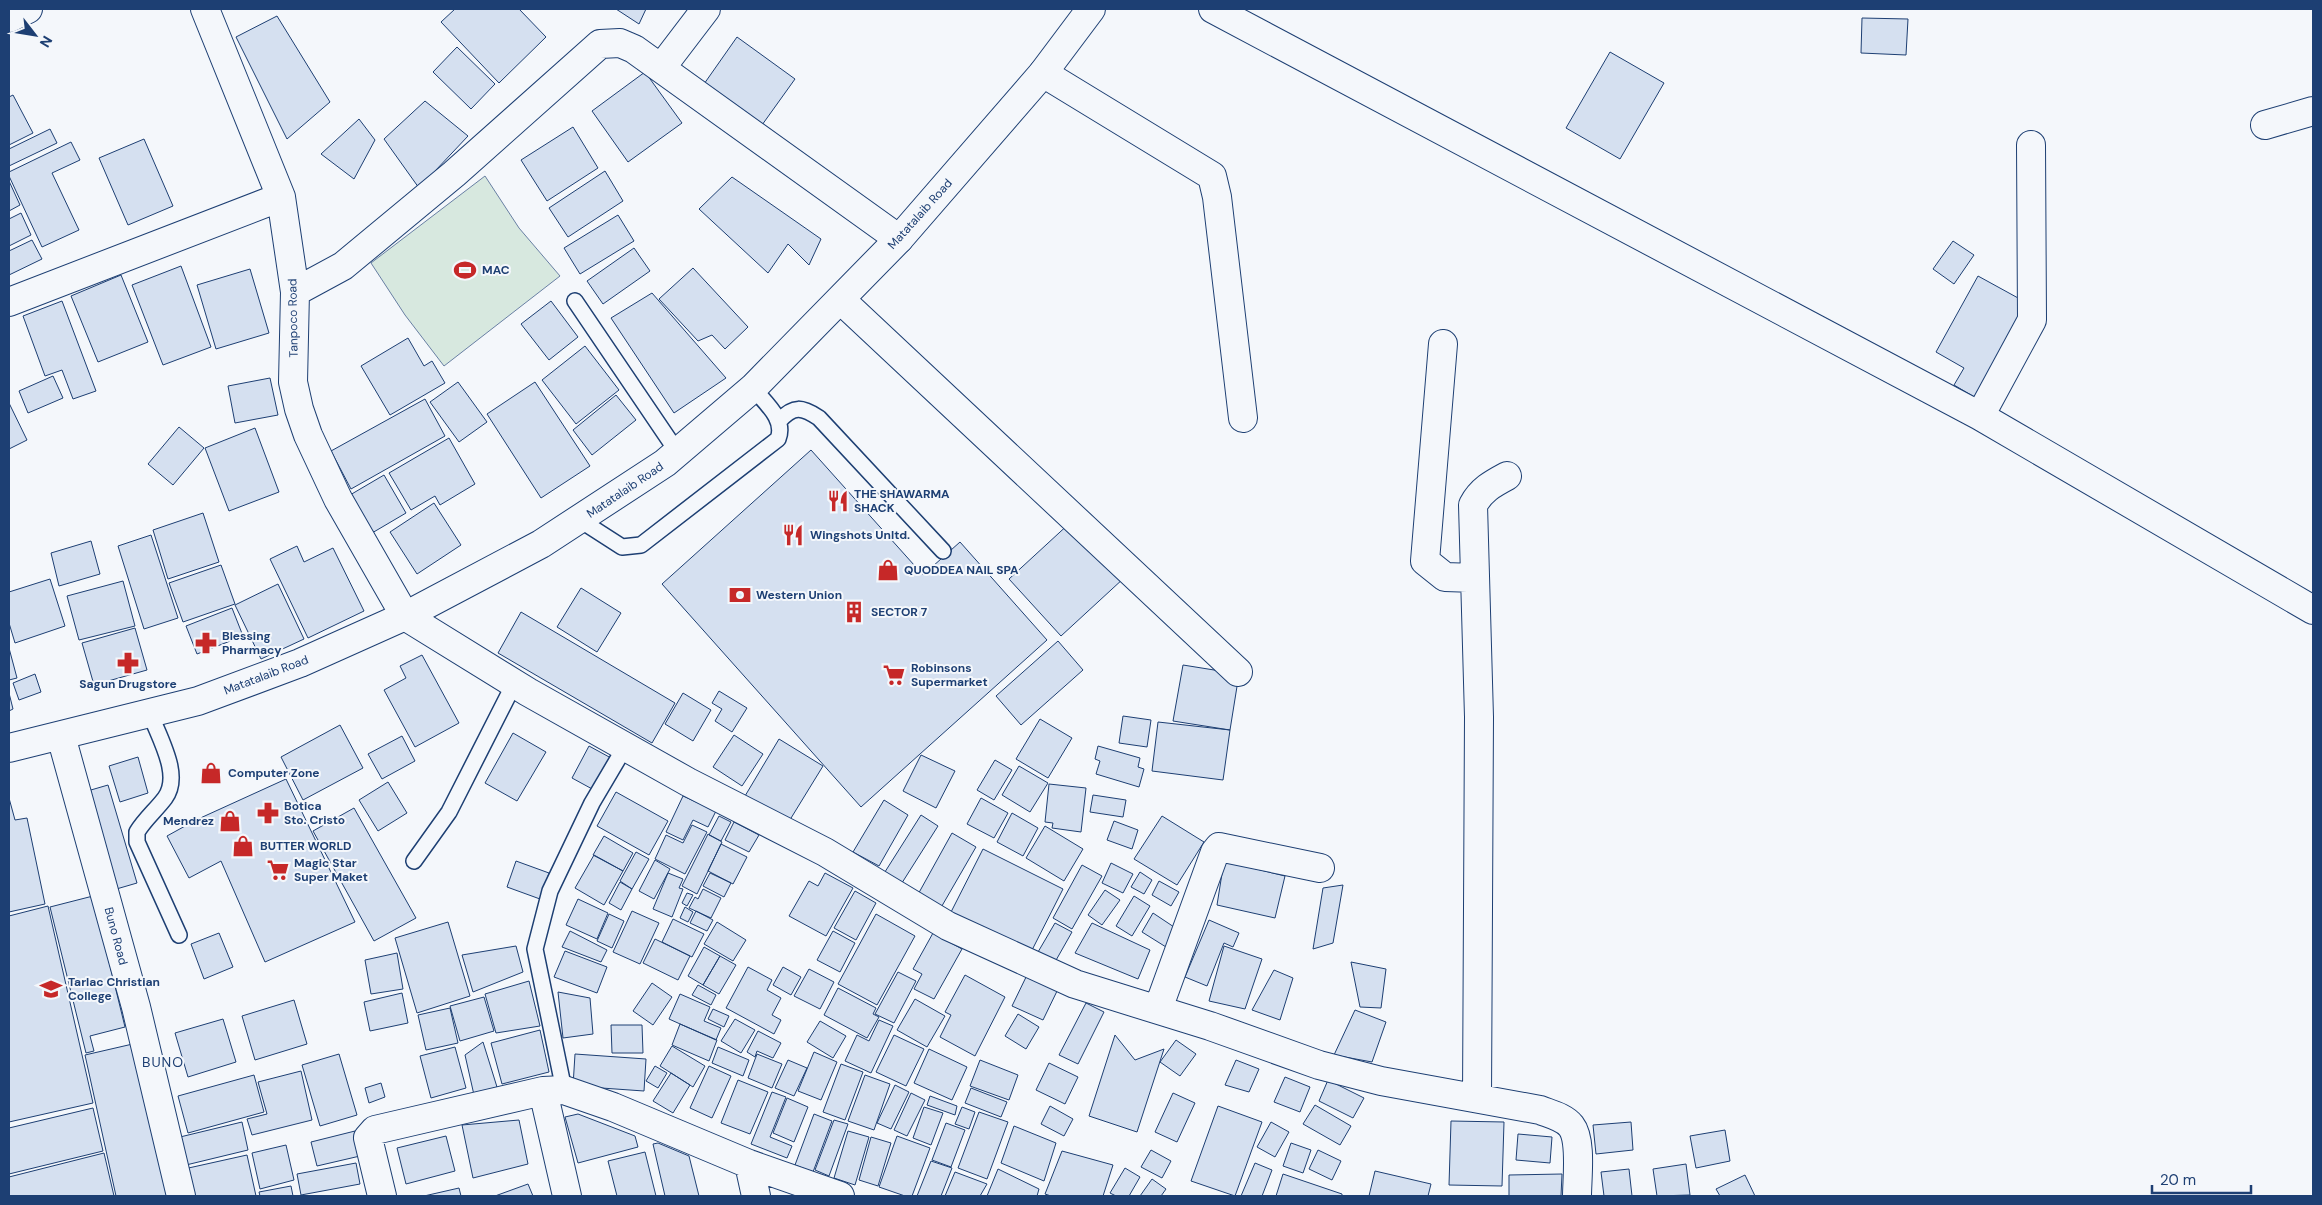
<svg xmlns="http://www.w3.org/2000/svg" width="2322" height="1205" viewBox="0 0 2322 1205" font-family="'DM Sans',sans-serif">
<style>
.pitch{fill:#d7e8df;stroke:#687fa3}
.building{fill:#d5e0f0;stroke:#1d3f73}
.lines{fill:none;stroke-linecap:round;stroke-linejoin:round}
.lane-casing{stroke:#1d3f73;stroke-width:18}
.street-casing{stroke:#1d3f73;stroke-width:30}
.secondary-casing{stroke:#1d3f73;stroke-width:30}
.primary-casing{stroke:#1d3f73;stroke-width:30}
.lane{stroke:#f4f7fb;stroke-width:15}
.street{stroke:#f4f7fb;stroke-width:28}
.secondary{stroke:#f4f7fb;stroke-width:28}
.primary{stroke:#f4f7fb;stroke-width:28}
.labels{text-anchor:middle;stroke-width:4;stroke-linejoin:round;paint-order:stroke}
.street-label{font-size:12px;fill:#1d3f73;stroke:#f4f7fb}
.poi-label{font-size:12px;font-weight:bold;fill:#1d3f73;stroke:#f4f7fb;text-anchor:start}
.neighbourhood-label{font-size:14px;letter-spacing:1px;fill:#1d3f73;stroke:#f4f7fb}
</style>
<rect width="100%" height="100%" fill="#f4f7fb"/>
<path class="pitch" d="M485 176 519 228 560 276 444 366 405 315 371 263Z"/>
<path class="building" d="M455 9H519L546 37 499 83 441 22Z
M616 9H646L639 24Z
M277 16 330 102 287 139 236 37Z
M1862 18 1908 19 1906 55 1861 53Z
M737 37 795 79 762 125 704 84Z
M457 47 495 84 471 109 433 72Z
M1610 52 1664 83 1620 159 1566 128Z
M645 72 682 123 628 162 592 111Z
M13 95 33 133 9 145V97Z
M425 101 468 136 419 188 384 139Z
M359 119 375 140 354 179 321 154Z
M573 127 598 168 547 201 521 160Z
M50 129 57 143 9 166V149Z
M144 139 173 206 128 225 99 158Z
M71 142 80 160 52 173 79 230 42 247 9 176V172Z
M605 171 623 201 568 237 549 208Z
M732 177 821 239 809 265 788 244 768 273 699 209Z
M9 181 20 205 9 211Z
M21 213 31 235 9 246V219Z
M618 215 634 241 580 274 564 248Z
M32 240 42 259 9 275V251Z
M1953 241 1974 255 1954 284 1933 269Z
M634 248 650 271 603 304 587 281Z
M181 266 211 347 163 365 132 285Z
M693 268 748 327 725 349 712 335 698 341 659 299Z
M250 269 269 333 216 349 197 285Z
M121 275 148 342 98 362 71 296Z
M1978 276 2029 304 1976 398 1954 385 1964 368 1936 352Z
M652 293 726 378 674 413 611 318Z
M62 301 96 391 73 399 62 370 45 376 23 316Z
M551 301 578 337 549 360 521 324Z
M408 338 424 366 432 361 445 383 390 415 361 366Z
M585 346 619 390 576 424 542 380Z
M53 376 63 398 28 413 19 391Z
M270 378 278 415 235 423 228 386Z
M458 382 487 422 459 442 430 402Z
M535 382 590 466 541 498 487 414Z
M616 395 636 420 592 455 573 430Z
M425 399 445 436 351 489 331 451Z
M9 403 27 440 9 449Z
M179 427 204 448 173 485 148 464Z
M255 428 279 492 229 511 205 448Z
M449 438 475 484 440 505 435 496 411 510 389 473Z
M811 450 923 575 960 542 1047 640 861 807 662 584Z
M384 475 406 513 372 533 350 495Z
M434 503 461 545 417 574 390 532Z
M203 513 219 562 168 579 153 530Z
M1072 521 1124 578 1061 636 1009 579Z
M151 535 178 618 144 629 118 546Z
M91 541 100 574 59 586 51 553Z
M297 546 304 562 333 548 364 611 308 638 270 559Z
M221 565 235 604 183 622 169 583Z
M50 579 65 626 15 643 9 623V592Z
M123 581 135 626 79 640 67 596Z
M278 584 304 639 261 659 235 605Z
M581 588 621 613 597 652 557 627Z
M232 608 243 636 197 654 186 626Z
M521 612 675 703 652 743 498 653Z
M135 628 147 670 94 685 82 643Z
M1058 641 1083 670 1021 725 996 696Z
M9 648 17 678 9 680Z
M422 655 459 723 415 747 384 690 406 678 400 666Z
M1183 665 1239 674 1230 730 1173 721Z
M35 674 41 692 19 700 13 683Z
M719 691 747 708 732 732 715 721 722 709 712 703Z
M9 693 13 709 9 711Z
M683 693 711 710 693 741 665 724Z
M1123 716 1151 720 1147 747 1119 743Z
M1040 719 1072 738 1048 778 1016 759Z
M1158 722 1230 730 1223 780 1152 771Z
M340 725 363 768 303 800 281 757Z
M513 733 546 752 517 801 485 783Z
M734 735 763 754 742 786 713 767Z
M402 736 415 761 382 779 368 754Z
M779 739 823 766 788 823 745 796Z
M589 746 611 758 594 790 572 778Z
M1098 746 1140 758 1138 767 1144 769 1139 787 1096 774 1100 761 1095 759Z
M921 755 955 771 936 808 903 791Z
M138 757 148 793 120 802 109 766Z
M995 760 1012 770 994 800 977 790Z
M1019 766 1048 783 1030 812 1002 795Z
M286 779 355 922 265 962 221 861 189 878 167 836 196 820Z
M388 782 407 813 378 831 359 800Z
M1049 784 1086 788 1081 832 1052 828 1053 823 1045 822Z
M108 785 137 883 113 890 84 792Z
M616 792 668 821 649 855 597 826Z
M1093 795 1126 800 1123 817 1090 812Z
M683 796 716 811 708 827 693 820 683 840 666 832Z
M9 798 15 820 27 818 45 904 9 912Z
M981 798 1008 813 994 838 967 824Z
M884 800 908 815 879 866 853 852Z
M354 808 416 918 374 941 313 831Z
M1012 813 1038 828 1023 856 997 842Z
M921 815 938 826 900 886 883 875Z
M719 816 731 822 721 841 709 835Z
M1162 816 1204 842 1177 885 1134 859Z
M1114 821 1138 830 1132 849 1107 840Z
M734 822 759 835 749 852 725 840Z
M692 825 707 832 685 874 655 859 666 835 683 843Z
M1045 826 1083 849 1064 881 1026 858Z
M952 833 976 847 939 911 916 898Z
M708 834 722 842 697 894 682 886Z
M604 836 633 853 623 871 593 855Z
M721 844 747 857 733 884 708 871Z
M983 849 1063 889 1029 956 949 916Z
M636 852 649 859 632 889 620 881Z
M594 855 623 871 604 905 575 888Z
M655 860 670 869 654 899 639 891Z
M516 861 549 873 540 899 507 887Z
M1224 861 1285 876 1275 918 1217 905Z
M1111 863 1133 874 1123 893 1102 883Z
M1082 865 1102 876 1072 929 1053 918Z
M1140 872 1152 880 1144 894 1131 887Z
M668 873 683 879 679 888 683 889 672 917 653 909Z
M710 873 731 883 724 897 703 886Z
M825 873 853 888 826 936 789 916 809 881 818 886Z
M1159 881 1179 892 1171 906 1152 895Z
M620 882 632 889 621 910 609 903Z
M1343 885 1333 943 1313 949 1323 888Z
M703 889 721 898 711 918 689 908 695 897 698 899Z
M1105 890 1120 900 1102 925 1088 915Z
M855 891 876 903 856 940 834 928Z
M687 893 693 895 687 906 682 903Z
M93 896 125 1027 90 1036 94 1051 86 1053 50 907Z
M1134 896 1150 906 1132 936 1116 926Z
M578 899 608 913 597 939 566 925Z
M48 906 93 1103 9 1122V916Z
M685 907 693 912 688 922 680 918Z
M632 911 659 923 640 964 613 952Z
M696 911 713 920 707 931 690 923Z
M1153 913 1177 929 1166 947 1142 932Z
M609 914 624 921 612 948 597 941Z
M876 914 915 936 877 1005 838 984Z
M673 919 704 934 692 957 662 942Z
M1209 920 1239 933 1233 947 1224 943 1207 986 1185 977Z
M448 922 470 996 417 1013 395 938Z
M717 922 746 940 733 961 704 944Z
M1055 923 1072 932 1055 962 1038 952Z
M1092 923 1150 950 1138 979 1075 953Z
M570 931 607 950 601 962 562 947Z
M833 931 855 943 840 972 817 960Z
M219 933 233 967 204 979 191 944Z
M933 933 962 949 934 999 914 989 922 974 913 969Z
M655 939 690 956 678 980 643 963Z
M516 946 523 972 473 992 462 955Z
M1224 946 1262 959 1245 1009 1209 1001Z
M704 947 720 956 703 985 688 976Z
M565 951 607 967 597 993 554 977Z
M397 953 403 989 371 994 365 960Z
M720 956 736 965 719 994 703 985Z
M1351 962 1386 969 1381 1008 1360 1007Z
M748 967 772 980 767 990 781 998 772 1015 781 1020 774 1034 726 1008Z
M783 967 801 977 791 995 773 985Z
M809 969 834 982 820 1009 794 996Z
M1274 970 1293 978 1280 1020 1252 1010Z
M898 972 916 981 894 1023 875 1014Z
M1028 973 1059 987 1043 1020 1012 1006Z
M965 975 1005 997 975 1056 940 1037 951 1015 945 1012Z
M529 981 540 1026 496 1033 485 994Z
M652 983 672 997 653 1025 633 1011Z
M698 985 716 995 711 1005 692 995Z
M838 988 876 1008 873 1014 879 1017 867 1038 824 1015Z
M558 992 590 998 593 1034 563 1038Z
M402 993 408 1023 370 1031 364 1002Z
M680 994 710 1007 704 1021 721 1028 716 1040 669 1019Z
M484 997 494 1031 460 1041 450 1006Z
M915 999 945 1016 927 1047 897 1030Z
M294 1000 307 1044 255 1060 242 1016Z
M1086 1003 1104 1012 1078 1064 1059 1055Z
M450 1008 458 1043 426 1050 418 1015Z
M713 1009 729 1016 724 1027 708 1019Z
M1355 1010 1386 1022 1372 1062 1334 1055Z
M1018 1014 1039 1027 1026 1049 1005 1036Z
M223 1019 236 1062 188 1077 175 1033Z
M735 1019 755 1030 741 1053 721 1041Z
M879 1020 893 1026 871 1073 845 1061 857 1035 869 1041Z
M820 1021 846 1036 833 1058 807 1042Z
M680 1024 717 1040 709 1061 672 1045Z
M611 1025H642L643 1053H612Z
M540 1030 549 1072 502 1084 491 1043Z
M758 1031 781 1043 773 1058 757 1051 755 1057 747 1052Z
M894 1035 924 1049 906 1086 876 1072Z
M1115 1035 1135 1060 1164 1049 1137 1132 1089 1116Z
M1176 1040 1196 1054 1180 1076 1160 1062Z
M483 1042 497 1087 474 1095 465 1055Z
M137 1043 170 1196H116L85 1055Z
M672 1046 705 1066 693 1087 660 1066Z
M455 1047 466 1088 431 1098 420 1056Z
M718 1047 749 1060 743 1076 712 1063Z
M929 1049 967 1067 952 1100 914 1083Z
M814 1052 837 1062 821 1100 798 1091Z
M339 1054 357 1115 320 1126 302 1065Z
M575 1054 646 1059 644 1091 573 1086Z
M757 1054 782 1064 772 1088 748 1078Z
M788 1060 807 1068 794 1096 775 1088Z
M980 1060 1018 1075 1009 1100 970 1086Z
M1236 1060 1259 1069 1249 1092 1225 1085Z
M1049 1063 1078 1077 1065 1104 1036 1090Z
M841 1064 863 1072 845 1120 823 1112Z
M655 1066 667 1073 658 1088 646 1081Z
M709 1066 731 1076 712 1118 690 1108Z
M301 1071 312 1120 252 1135 247 1119 267 1114 258 1082Z
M671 1073 690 1085 673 1113 653 1101Z
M254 1075 264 1112 188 1133 178 1096Z
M865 1075 890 1084 874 1130 848 1121Z
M1285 1077 1310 1087 1300 1112 1274 1102Z
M738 1080 768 1092 750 1134 721 1123Z
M1328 1080 1364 1098 1353 1118 1319 1101Z
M381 1083 385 1097 369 1103 365 1088Z
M895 1085 909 1092 891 1129 877 1123Z
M971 1088 1007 1102 1001 1117 965 1103Z
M772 1092 786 1097 770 1137 792 1146 787 1158 751 1144Z
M911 1093 925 1100 907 1136 894 1130Z
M1173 1093 1195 1103 1177 1142 1155 1132Z
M930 1096 957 1106 955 1115 927 1105Z
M787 1098 808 1107 794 1142 773 1133Z
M1315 1105 1351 1126 1340 1145 1303 1124Z
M1050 1106 1073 1119 1064 1136 1041 1124Z
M1218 1106 1262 1122 1235 1196 1191 1181Z
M924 1107 943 1113 931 1145 913 1138Z
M962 1107 975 1112 969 1129 955 1124Z
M93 1108 103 1151 9 1174V1128Z
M979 1112 1008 1122 987 1179 958 1168Z
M578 1114 635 1136 638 1147 578 1163 565 1117Z
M814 1114 832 1121 813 1172 795 1165Z
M519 1120 528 1164 473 1178 462 1125Z
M834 1120 848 1124 829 1176 815 1170Z
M1451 1121 1504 1122 1502 1186 1449 1185Z
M242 1122 248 1150 186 1165 180 1137Z
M1271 1122 1289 1132 1275 1157 1257 1147Z
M1631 1122 1633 1150 1596 1154 1593 1125Z
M946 1123 965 1130 951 1167 932 1160Z
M1014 1126 1056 1143 1044 1181 1001 1163Z
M1725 1130 1730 1161 1696 1168 1690 1136Z
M355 1131 360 1156 317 1166 311 1142Z
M848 1131 869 1137 855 1185 834 1178Z
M1518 1134 1552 1137 1550 1163 1516 1160Z
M446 1136 455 1171 406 1184 397 1148Z
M897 1136 930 1148 912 1196H905L879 1187Z
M871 1137 891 1143 878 1186 859 1180Z
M658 1143 689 1156 699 1196H665L653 1144Z
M1291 1143 1311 1150 1303 1173 1283 1166Z
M286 1145 294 1180 260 1189 252 1153Z
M1151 1150 1171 1161 1162 1178 1141 1167Z
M1318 1150 1341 1161 1332 1180 1309 1169Z
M1062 1151 1113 1165 1103 1196H1051L1045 1194Z
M645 1152 656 1196H617L608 1161Z
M104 1153 114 1196H9V1177Z
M247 1155 256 1196H190L184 1169Z
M931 1161 952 1168 941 1196H917Z
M356 1163 360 1184 301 1195 297 1174Z
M1255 1163 1272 1170 1262 1196H1241Z
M1686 1164 1690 1195 1657 1196 1653 1169Z
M1125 1168 1140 1177 1129 1196H1116L1110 1193Z
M998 1169 1039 1189 1037 1196H987Z
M1629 1169 1632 1196H1604L1601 1172Z
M1375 1171 1431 1184 1428 1196H1369Z
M955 1172 987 1184 980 1196H945Z
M1283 1174 1342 1194V1196H1276Z
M1562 1174 1561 1196H1509V1175Z
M1745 1175 1755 1196H1720L1716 1189Z
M1152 1179 1166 1189 1161 1196H1140Z
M528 1184 533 1196H495Z
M291 1186 293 1196H260L259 1192Z
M459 1188 461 1196H424Z"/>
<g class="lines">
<g class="lane-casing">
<path id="lane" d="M575 301 678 453
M779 421C794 405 802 407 819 418L943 551
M580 520 622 547 641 545 778 439C786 419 765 403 753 388
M150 713C159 738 182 775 165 798 156 810 145 819 137 832V842L179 935
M414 861 449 812 514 684
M564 1090 535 949 550 891 592 803 625 747"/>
</g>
<g class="street-casing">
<path id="street" d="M205 9 281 197 295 292 293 382 299 409 308 435 338 499 405 616 528 692 688 782 825 852 948 926 1075 984 1210 1026 1319 1065 1381 1081 1540 1110C1550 1114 1564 1117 1571 1126 1582 1140 1577 1179 1577 1196
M1213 9 1980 416 2313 610
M9 18 28 9
M661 68 706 9
M1043 73 1212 176 1217 197 1243 418
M2265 125 2313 111
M295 292 343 266 454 174 600 44 620 43 634 49 899 239
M841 300 1238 672
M9 302 281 197
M1443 344 1425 561 1445 577 1475 578
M1980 416 2032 320 2031 145
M1158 1009 1215 852 1219 847 1320 868
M543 1091 567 1196
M1477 1098 1479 717 1473 505C1481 490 1492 484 1507 476
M749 1164 756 1196
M382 1196 368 1138 375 1130 543 1091 564 1090 613 1107 749 1164 840 1196"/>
</g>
<g class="secondary-casing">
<path id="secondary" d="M61 736 136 1007 181 1196"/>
</g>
<g class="primary-casing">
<path id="primary" d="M9 748 198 701 300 663 405 616 541 544 665 463 753 388 899 239 1043 73 1091 9"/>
</g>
<use href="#lane" class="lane"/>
<use href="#street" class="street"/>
<use href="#secondary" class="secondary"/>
<use href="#primary" class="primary"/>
</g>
<defs>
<g id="stadium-bare" transform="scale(1.725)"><path d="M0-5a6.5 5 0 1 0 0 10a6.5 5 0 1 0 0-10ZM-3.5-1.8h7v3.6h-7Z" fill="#c62828" stroke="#f4f7fb" stroke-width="2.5" paint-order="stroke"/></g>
<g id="restaurant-bare" transform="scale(1.725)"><path d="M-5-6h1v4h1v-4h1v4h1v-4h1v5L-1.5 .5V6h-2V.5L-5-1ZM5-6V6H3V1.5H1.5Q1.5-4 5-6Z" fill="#c62828" stroke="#f4f7fb" stroke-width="2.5" paint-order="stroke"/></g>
<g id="shop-bare" transform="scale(1.725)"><path d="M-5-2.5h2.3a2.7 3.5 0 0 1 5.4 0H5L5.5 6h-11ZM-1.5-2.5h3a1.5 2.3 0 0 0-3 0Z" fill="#c62828" stroke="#f4f7fb" stroke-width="2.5" paint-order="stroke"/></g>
<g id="bank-bare" transform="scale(1.725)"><path d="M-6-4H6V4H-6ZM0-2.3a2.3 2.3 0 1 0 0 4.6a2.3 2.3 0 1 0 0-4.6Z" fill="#c62828" stroke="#f4f7fb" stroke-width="2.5" paint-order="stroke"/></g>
<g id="building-bare" transform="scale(1.725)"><path d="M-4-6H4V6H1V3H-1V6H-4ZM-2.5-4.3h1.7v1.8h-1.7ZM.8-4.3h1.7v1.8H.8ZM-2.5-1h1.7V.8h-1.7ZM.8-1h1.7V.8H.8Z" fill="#c62828" stroke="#f4f7fb" stroke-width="2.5" paint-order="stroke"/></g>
<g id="pharmacy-bare" transform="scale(1.725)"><path d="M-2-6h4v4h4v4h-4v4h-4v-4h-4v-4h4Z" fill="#c62828" stroke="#f4f7fb" stroke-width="2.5" paint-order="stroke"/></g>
<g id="supermarket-bare" transform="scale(1.725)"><path d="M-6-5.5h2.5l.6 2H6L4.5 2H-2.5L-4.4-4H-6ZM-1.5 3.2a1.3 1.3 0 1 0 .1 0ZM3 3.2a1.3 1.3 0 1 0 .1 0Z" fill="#c62828" stroke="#f4f7fb" stroke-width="2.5" paint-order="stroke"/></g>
<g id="university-bare" transform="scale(1.725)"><path d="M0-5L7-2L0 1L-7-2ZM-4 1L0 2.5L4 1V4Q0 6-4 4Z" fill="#c62828" stroke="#f4f7fb" stroke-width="2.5" paint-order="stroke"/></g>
</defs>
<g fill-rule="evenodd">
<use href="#stadium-bare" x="465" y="270"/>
<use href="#restaurant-bare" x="838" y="501"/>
<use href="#restaurant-bare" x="793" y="535"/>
<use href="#shop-bare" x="888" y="570"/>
<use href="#bank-bare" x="740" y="595"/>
<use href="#building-bare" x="854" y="612"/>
<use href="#pharmacy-bare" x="206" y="643"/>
<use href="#pharmacy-bare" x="128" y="663"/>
<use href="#supermarket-bare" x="894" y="675"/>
<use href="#shop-bare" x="211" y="773"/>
<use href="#pharmacy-bare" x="268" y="813"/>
<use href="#shop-bare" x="230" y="821"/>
<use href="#shop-bare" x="243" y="846"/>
<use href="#supermarket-bare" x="278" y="870"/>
<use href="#university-bare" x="51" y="989"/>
</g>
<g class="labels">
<g class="street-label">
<text transform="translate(920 214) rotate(-48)" y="4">Matatalaib Road</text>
<text transform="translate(293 318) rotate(-91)" y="4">Tanpoco Road</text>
<text transform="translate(625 490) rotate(-34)" y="4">Matatalaib Road</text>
<text transform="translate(266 675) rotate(-21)" y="4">Matatalaib Road</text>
<text transform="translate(116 936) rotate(75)" y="4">Buno Road</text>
</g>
<g class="poi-label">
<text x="482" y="274">MAC</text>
<text x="854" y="498">THE SHAWARMA<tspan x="854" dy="14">SHACK</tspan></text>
<text x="810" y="539">Wingshots Unltd.</text>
<text x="904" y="574">QUODDEA NAIL SPA</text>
<text x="756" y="599">Western Union</text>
<text x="871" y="616">SECTOR 7</text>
<text x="222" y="640">Blessing<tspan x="222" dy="14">Pharmacy</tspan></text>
<text x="911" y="672">Robinsons<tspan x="911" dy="14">Supermarket</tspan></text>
<text x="128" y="688" text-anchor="middle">Sagun Drugstore</text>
<text x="228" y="777">Computer Zone</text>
<text x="284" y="810">Botica<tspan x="284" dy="14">Sto. Cristo</tspan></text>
<text x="214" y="825" text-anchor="end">Mendrez</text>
<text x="260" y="850">BUTTER WORLD</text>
<text x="294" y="867">Magic Star<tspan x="294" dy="14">Super Maket</tspan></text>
<text x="68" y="986">Tarlac Christian<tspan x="68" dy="14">College</tspan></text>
</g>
<g class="neighbourhood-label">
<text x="163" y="1067">BUNO</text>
</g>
</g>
<rect width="2322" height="1205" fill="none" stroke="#1d3f73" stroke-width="20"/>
<g transform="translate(35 35) rotate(121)" stroke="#f4f7fb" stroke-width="4" paint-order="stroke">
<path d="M0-4L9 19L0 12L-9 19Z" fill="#1d3f73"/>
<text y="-8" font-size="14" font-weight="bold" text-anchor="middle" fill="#1d3f73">N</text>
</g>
<path d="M2152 1185v8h99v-8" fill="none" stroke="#1d3f73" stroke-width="2.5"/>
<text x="2160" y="1185" font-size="15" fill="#1d3f73" stroke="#f4f7fb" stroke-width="4" paint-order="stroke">20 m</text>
</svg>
